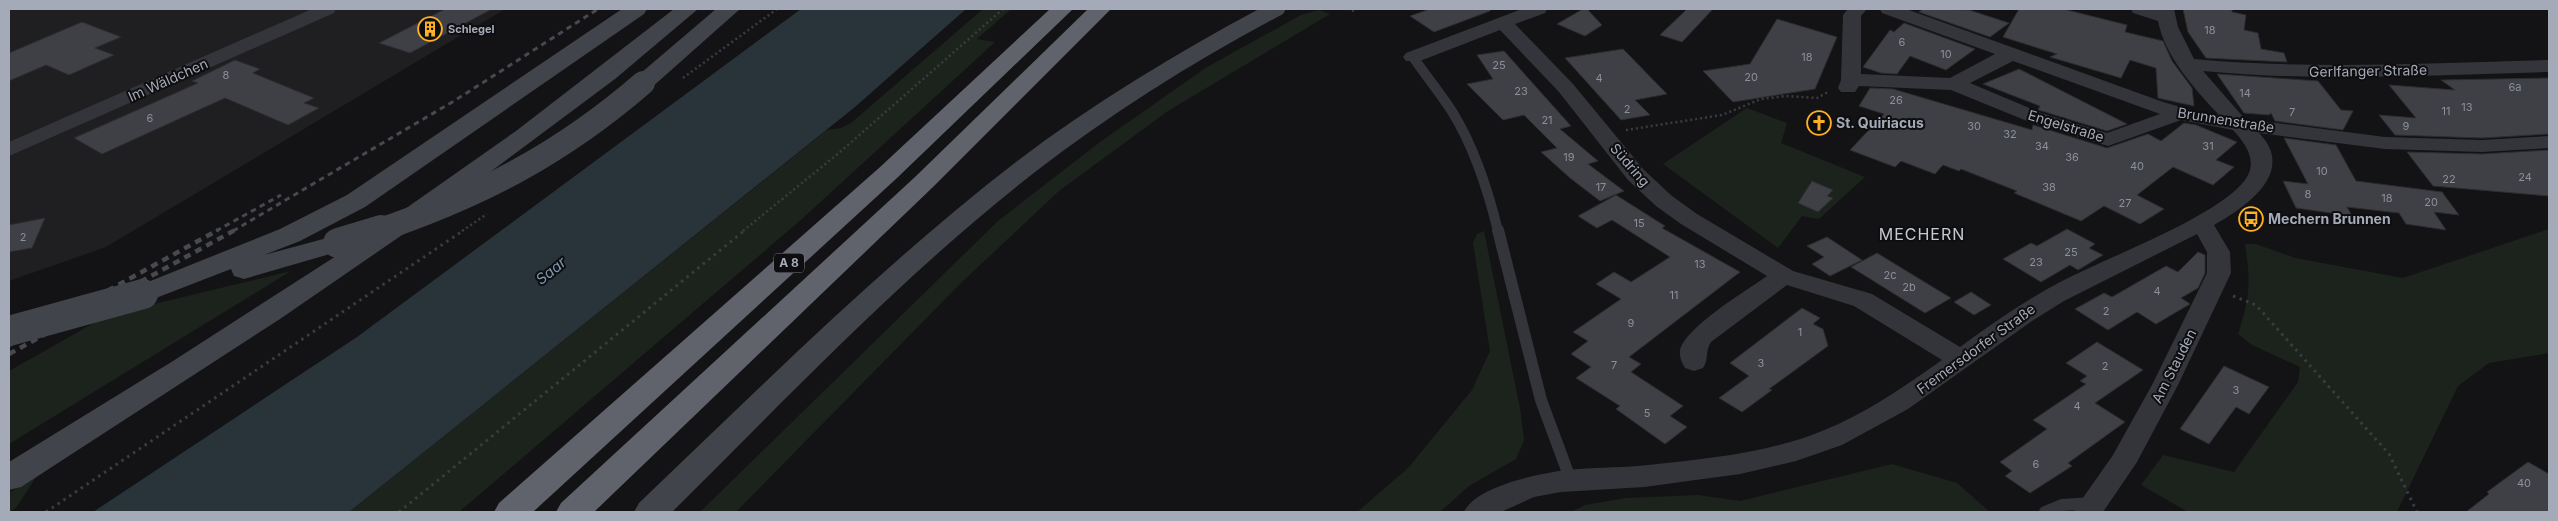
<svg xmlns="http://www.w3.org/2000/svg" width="2558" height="521" viewBox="0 0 2558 521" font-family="Inter,sans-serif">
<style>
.built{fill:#1f1f22}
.green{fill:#1b231c}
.water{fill:#29333a}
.building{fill:#3f4045;stroke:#2d2d31}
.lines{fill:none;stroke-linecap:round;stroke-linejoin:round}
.path-far1{stroke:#3a3c42;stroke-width:2.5;stroke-dasharray:2 3;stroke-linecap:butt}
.path{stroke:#3a3c42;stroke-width:3;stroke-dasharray:2.5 4.5;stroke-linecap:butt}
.lane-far1{stroke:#34353b;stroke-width:10}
.lane{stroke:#34353b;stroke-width:12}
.street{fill:#34353b;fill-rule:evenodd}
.secondary{fill:#42444b;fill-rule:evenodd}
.highway{fill:#60636c;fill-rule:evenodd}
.rail-far1{stroke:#474950;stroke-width:3;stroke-dasharray:5.5 4.5;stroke-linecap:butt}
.rail{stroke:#474950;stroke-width:4.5;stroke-dasharray:7 5.5;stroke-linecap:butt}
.secondary-bridge-far1{stroke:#42444b;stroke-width:24}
.secondary-bridge{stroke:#42444b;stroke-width:30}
.labels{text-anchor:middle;stroke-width:4;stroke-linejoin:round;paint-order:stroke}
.far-poi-label{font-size:11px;font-weight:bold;fill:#a4aab7;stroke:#0e0e10;text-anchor:start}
.number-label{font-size:11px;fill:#8b909a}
.shield{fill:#0e0e10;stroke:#777b85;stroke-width:1}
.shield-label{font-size:12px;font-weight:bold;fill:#a4aab7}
.street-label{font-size:14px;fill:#a4aab7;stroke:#0e0e10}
.poi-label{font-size:14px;font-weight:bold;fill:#a4aab7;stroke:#0e0e10;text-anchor:start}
.water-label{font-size:15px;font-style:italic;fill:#7999b4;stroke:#0e0e10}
.quarter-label{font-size:16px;letter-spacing:1px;fill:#c5c9d2;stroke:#0e0e10}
</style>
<rect width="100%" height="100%" fill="#131315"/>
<path class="built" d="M9 9H505L106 247 9 281Z"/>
<path class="green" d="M983 9H1011L977 39 995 42 802 219 459 512H349L827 130 841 128 851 123Z
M1319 10 1330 14 1168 111 1059 191 961 283 736 512H700L998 221 1100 142 1207 67 1301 15Z
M1747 108 1787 123 1781 143 1865 177 1819 219 1802 216 1778 248 1663 164Z
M2549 229V353L2489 363 2458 386 2397 512H2188L2141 485 2163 455 2234 472 2298 382 2300 367 2252 345 2238 334C2250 298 2251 282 2245 244H2256L2295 258 2403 278Z
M1484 231 1520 408 1524 440 1516 459 1469 486 1440 512H1357L1408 468 1472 390 1490 351 1473 243 1477 234Z
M291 271 9 444V371L108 315Z
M1892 464 1957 483 1990 512H1571L1585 505 1626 498 1698 495 1740 501Z
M38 474 16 508 9 512V493Z"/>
<path class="water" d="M801 9H966L855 107 349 512H93L357 337Z"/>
<path class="building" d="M445 9H492L410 53 379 43Z
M1430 9H1490V11L1434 32 1410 16Z
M1583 9H1587L1602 25 1585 36 1557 24Z
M1687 9H1713L1682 42 1660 35Z
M1923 9 1969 10 2009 23 1990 37 1919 12Z
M2019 9H2063L2127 25 2125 32 2163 41 2172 61 2192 88 2194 106 2158 98 2156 68 2130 60 2121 78 2050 57 2057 54 2003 37Z
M2183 9H2232V12L2246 15 2244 30 2258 33 2261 49 2284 53 2287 62 2206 58 2188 32Z
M1777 19 1837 37 1815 89 1733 102 1703 71 1750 64Z
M82 22 121 37 95 48 114 55 69 75 46 65 9 81V53Z
M1904 23 1975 49 1946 70 1910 56 1897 74 1881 73 1863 67 1890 30 1894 32Z
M1623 49 1667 94 1635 100 1650 115 1621 120 1565 58Z
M1504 51 1571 126 1560 129 1598 161 1588 164 1624 191 1600 201 1570 178 1541 152 1557 148 1524 115 1503 120 1467 84 1493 79 1477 55Z
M235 60 260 69 253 73 314 98 304 103 319 108 288 125 225 98 102 154 74 138 198 83 192 81Z
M2019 69 2025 72 2127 124 2107 131 2042 111 2038 110 2040 106 1983 84Z
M2217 74 2318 81 2341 110 2353 111 2343 130 2275 121 2271 113 2269 115 2244 113Z
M2549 78V134L2482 138 2395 135 2379 115 2416 118 2389 85 2455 90 2441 80Z
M1870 88 1893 89 2032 130 2033 125 2107 148 2148 134 2161 141 2184 123 2196 125 2237 142 2216 160 2234 167 2213 185 2173 167 2137 195 2164 209 2140 224 2104 206 2081 221 2014 193 2017 191 1961 169 1959 171 1943 165 1935 174 1901 161 1895 167 1850 150 1884 114 1859 106Z
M2284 138 2336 145 2356 181 2442 192 2459 215 2434 212 2446 230 2406 224 2399 213 2347 207 2352 216 2296 208 2283 181 2308 184Z
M2549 150V196L2433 186 2407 152 2482 154Z
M1812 181 1833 190 1827 196 1833 198 1818 212 1798 203Z
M1616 195 1665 226 1662 228 1740 272 1629 357 1641 364 1631 372 1683 406 1670 416 1687 427 1665 444 1616 409 1620 406 1576 378 1591 367 1571 354 1588 341 1573 332 1621 299 1596 284 1614 272 1631 282 1670 257 1612 220 1597 228 1578 216Z
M45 218 32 248 9 252V225Z
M2067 229 2095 244 2089 248 2103 255 2078 270 2070 265 2041 282 2003 259 2031 243 2037 246Z
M1827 237 1862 260 1830 276 1812 264 1824 257 1807 246Z
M2198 252 2205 255V273L2198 288 2181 298 2190 304 2156 324 2137 312 2108 330 2075 309 2104 293 2112 297 2166 266 2178 272Z
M1877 253 1936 289 1951 298 1925 313 1851 267Z
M1971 292 1991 305 1974 315 1954 302Z
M1802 308 1820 318 1813 324 1823 329 1828 346 1769 389 1772 390 1742 412 1719 398 1749 376 1730 363Z
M2097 342 2143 370 2095 403 2125 422 2068 463 2072 466 2030 493 2005 476 2012 471 2000 462 2047 429 2033 420 2086 384 2080 381 2087 376 2066 363Z
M2224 366 2269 387 2249 414 2236 407 2209 444 2180 429Z
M2528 462 2549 474V512H2466L2489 494 2487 492Z"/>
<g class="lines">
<path class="path-far1" d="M1352 11 1357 9
M683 78 777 9
M1626 130 1722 115 1761 99 1786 96 1817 98 1828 92
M462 231 487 214
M743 231 840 152 1003 9"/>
<path class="path" d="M2233 296 2256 305 2389 454 2417 512
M46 512 464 230
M399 512 745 230"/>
<path class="lane-far1" d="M1413 57C1426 76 1441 94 1453 113 1475 149 1488 190 1498 231"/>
<path class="lane" d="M1498 230 1541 400 1571 481
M2045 512 2062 505 2093 503"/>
<path class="street" d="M312 9H336L334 13 9 156V142Z
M1522 9H1547L1545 13 1515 24 1573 84 1644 170 1672 196 1697 214 1793 271 1872 294 1960 347C1993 323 2026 300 2062 281 2106 258 2219 216 2245 180 2259 161 2245 143 2233 130L2181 120 2108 146 2027 121 1951 90 1859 86 1855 92H1841L1838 88 1841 80 1843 15 1848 9H1867L1861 16V74L1950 78 1995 54 1882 13 1880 9H1906L2163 102 2201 113 2219 115C2195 89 2165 57 2158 21L2133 13 2131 9H2174L2178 27 2194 59C2312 70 2430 63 2549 60V72C2434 75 2318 82 2203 71L2245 119 2385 137 2482 140 2549 136V148L2482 152 2385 149 2259 133C2297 172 2246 207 2214 225L2230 252 2231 273 2178 385 2137 462 2103 512H2073L2113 455 2152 385 2207 273V252L2197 234 2064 301 2032 321 1908 409 1842 445 1796 461 1740 474 1644 487 1561 492 1534 497 1501 512H1464C1473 491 1521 478 1543 474 1577 466 1613 469 1648 465 1706 459 1768 453 1822 431 1865 414 1904 387 1942 360L1854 306 1787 285 1711 342C1705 351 1709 359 1703 368L1694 371 1685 368C1682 363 1679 356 1680 350 1687 326 1746 291 1767 276L1681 224 1656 206 1628 180 1559 92 1500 30 1420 61H1406L1403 57 1406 53ZM2013 61 2149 110 2160 114 2107 133 2041 113 1970 83Z"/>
<path class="secondary" d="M622 9H647L644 14 365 207 300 241 264 255 338 235 348 237 352 243 348 249 516 131 674 9H698L615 79 450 202 280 319 21 487 9 490V462L173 361 347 249 244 279 234 276 231 269 143 303 133 300 129 294 133 288 280 229 347 195Z
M716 9H740L651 88 643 90 635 88 631 83 635 78Z
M1259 9H1286L1283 14C1196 60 1113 112 1035 172 904 274 789 396 672 512H634L639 503C762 386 881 266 1016 162 1092 104 1175 54 1259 9Z"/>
<path class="highway" d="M1050 9H1073L897 178 533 512H494L499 503 879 168Z
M1088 9H1111L933 187 594 512H556L561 503 915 177Z"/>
<path class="rail-far1" d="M216 231 281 195
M233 231 454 101 598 9"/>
<path class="rail" d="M9 345 218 230
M9 354 235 230"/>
<path class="secondary-bridge-far1" d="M377 231C480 196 561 154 643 83"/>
<path class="secondary-bridge" d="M338 243 381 230
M9 331 143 294"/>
</g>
<defs>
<g id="building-ring" transform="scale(1.25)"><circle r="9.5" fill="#0e0e10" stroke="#fcb124" stroke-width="1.5"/><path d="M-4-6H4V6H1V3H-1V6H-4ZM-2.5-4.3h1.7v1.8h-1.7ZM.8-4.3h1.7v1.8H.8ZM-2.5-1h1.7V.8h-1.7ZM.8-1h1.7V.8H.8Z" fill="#fcb124"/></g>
<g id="church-ring" transform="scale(1.25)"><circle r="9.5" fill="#0e0e10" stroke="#fcb124" stroke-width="1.5"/><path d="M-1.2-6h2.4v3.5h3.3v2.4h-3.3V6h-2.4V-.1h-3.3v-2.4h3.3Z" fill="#fcb124"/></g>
<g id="bus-ring" transform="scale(1.25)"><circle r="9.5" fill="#0e0e10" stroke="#fcb124" stroke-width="1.5"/><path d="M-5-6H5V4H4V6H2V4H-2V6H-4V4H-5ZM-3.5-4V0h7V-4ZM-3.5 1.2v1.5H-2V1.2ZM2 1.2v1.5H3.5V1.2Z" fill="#fcb124"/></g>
</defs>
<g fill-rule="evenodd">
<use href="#building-ring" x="430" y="29"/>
<use href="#church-ring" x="1819" y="123"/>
<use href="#bus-ring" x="2251" y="219"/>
</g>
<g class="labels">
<g class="far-poi-label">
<text x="448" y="33">Schlegel</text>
</g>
<g class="number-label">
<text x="2210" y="34">18</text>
<text x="1902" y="46">6</text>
<text x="1946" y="58">10</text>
<text x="1807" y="61">18</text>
<text x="1499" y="69">25</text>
<text x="226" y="79">8</text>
<text x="1751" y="81">20</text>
<text x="1599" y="82">4</text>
<text x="2515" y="91">6a</text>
<text x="1521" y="95">23</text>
<text x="2245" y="97">14</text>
<text x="1896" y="104">26</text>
<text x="2467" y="111">13</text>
<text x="1627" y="113">2</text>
<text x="2446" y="115">11</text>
<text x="2292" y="116">7</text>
<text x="150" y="122">6</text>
<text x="1547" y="124">21</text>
<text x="1974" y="130">30</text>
<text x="2406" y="130">9</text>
<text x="2010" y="138">32</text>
<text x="2042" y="150">34</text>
<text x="2208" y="150">31</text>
<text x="1569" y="161">19</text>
<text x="2072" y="161">36</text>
<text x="2137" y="170">40</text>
<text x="2322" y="175">10</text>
<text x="2525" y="181">24</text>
<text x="2449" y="183">22</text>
<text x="1601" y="191">17</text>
<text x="2049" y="191">38</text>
<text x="2308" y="198">8</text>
<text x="2387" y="202">18</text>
<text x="2431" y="206">20</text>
<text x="2125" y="207">27</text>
<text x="1639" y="227">15</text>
<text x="23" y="241">2</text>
<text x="2071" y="256">25</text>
<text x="2036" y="266">23</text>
<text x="1700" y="268">13</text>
<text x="1890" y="279">2c</text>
<text x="1909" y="291">2b</text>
<text x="2157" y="295">4</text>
<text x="1674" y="299">11</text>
<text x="2106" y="315">2</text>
<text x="1631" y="327">9</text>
<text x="1800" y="336">1</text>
<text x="1761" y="367">3</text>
<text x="1614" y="369">7</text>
<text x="2105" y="370">2</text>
<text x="2236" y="394">3</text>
<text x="2077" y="410">4</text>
<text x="1647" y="417">5</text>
<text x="2036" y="468">6</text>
<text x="2524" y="487">40</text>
</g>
<rect class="shield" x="774" y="253.5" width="30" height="19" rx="4"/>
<g class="shield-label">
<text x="789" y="267">A 8</text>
</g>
<g class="street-label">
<text transform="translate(2368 71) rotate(-1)" y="5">Gerlfanger Straße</text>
<text transform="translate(168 80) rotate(-24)" y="5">Im Wäldchen</text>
<text transform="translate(2226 120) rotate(9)" y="5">Brunnenstraße</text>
<text transform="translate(2066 126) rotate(17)" y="5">Engelstraße</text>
<text transform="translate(1630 165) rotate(49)" y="5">Südring</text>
<text transform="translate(1976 349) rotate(-36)" y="5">Fremersdorfer Straße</text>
<text transform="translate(2174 366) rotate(-63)" y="5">Am Stauden</text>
</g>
<g class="poi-label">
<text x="1836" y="128">St. Quiriacus</text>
<text x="2268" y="224">Mechern Brunnen</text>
</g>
<g class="water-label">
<text transform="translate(551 271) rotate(-39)" y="5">Saar</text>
</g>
<g class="quarter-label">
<text x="1922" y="240">MECHERN</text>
</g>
</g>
<rect width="2558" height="521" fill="none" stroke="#a4aab7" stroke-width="20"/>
</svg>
